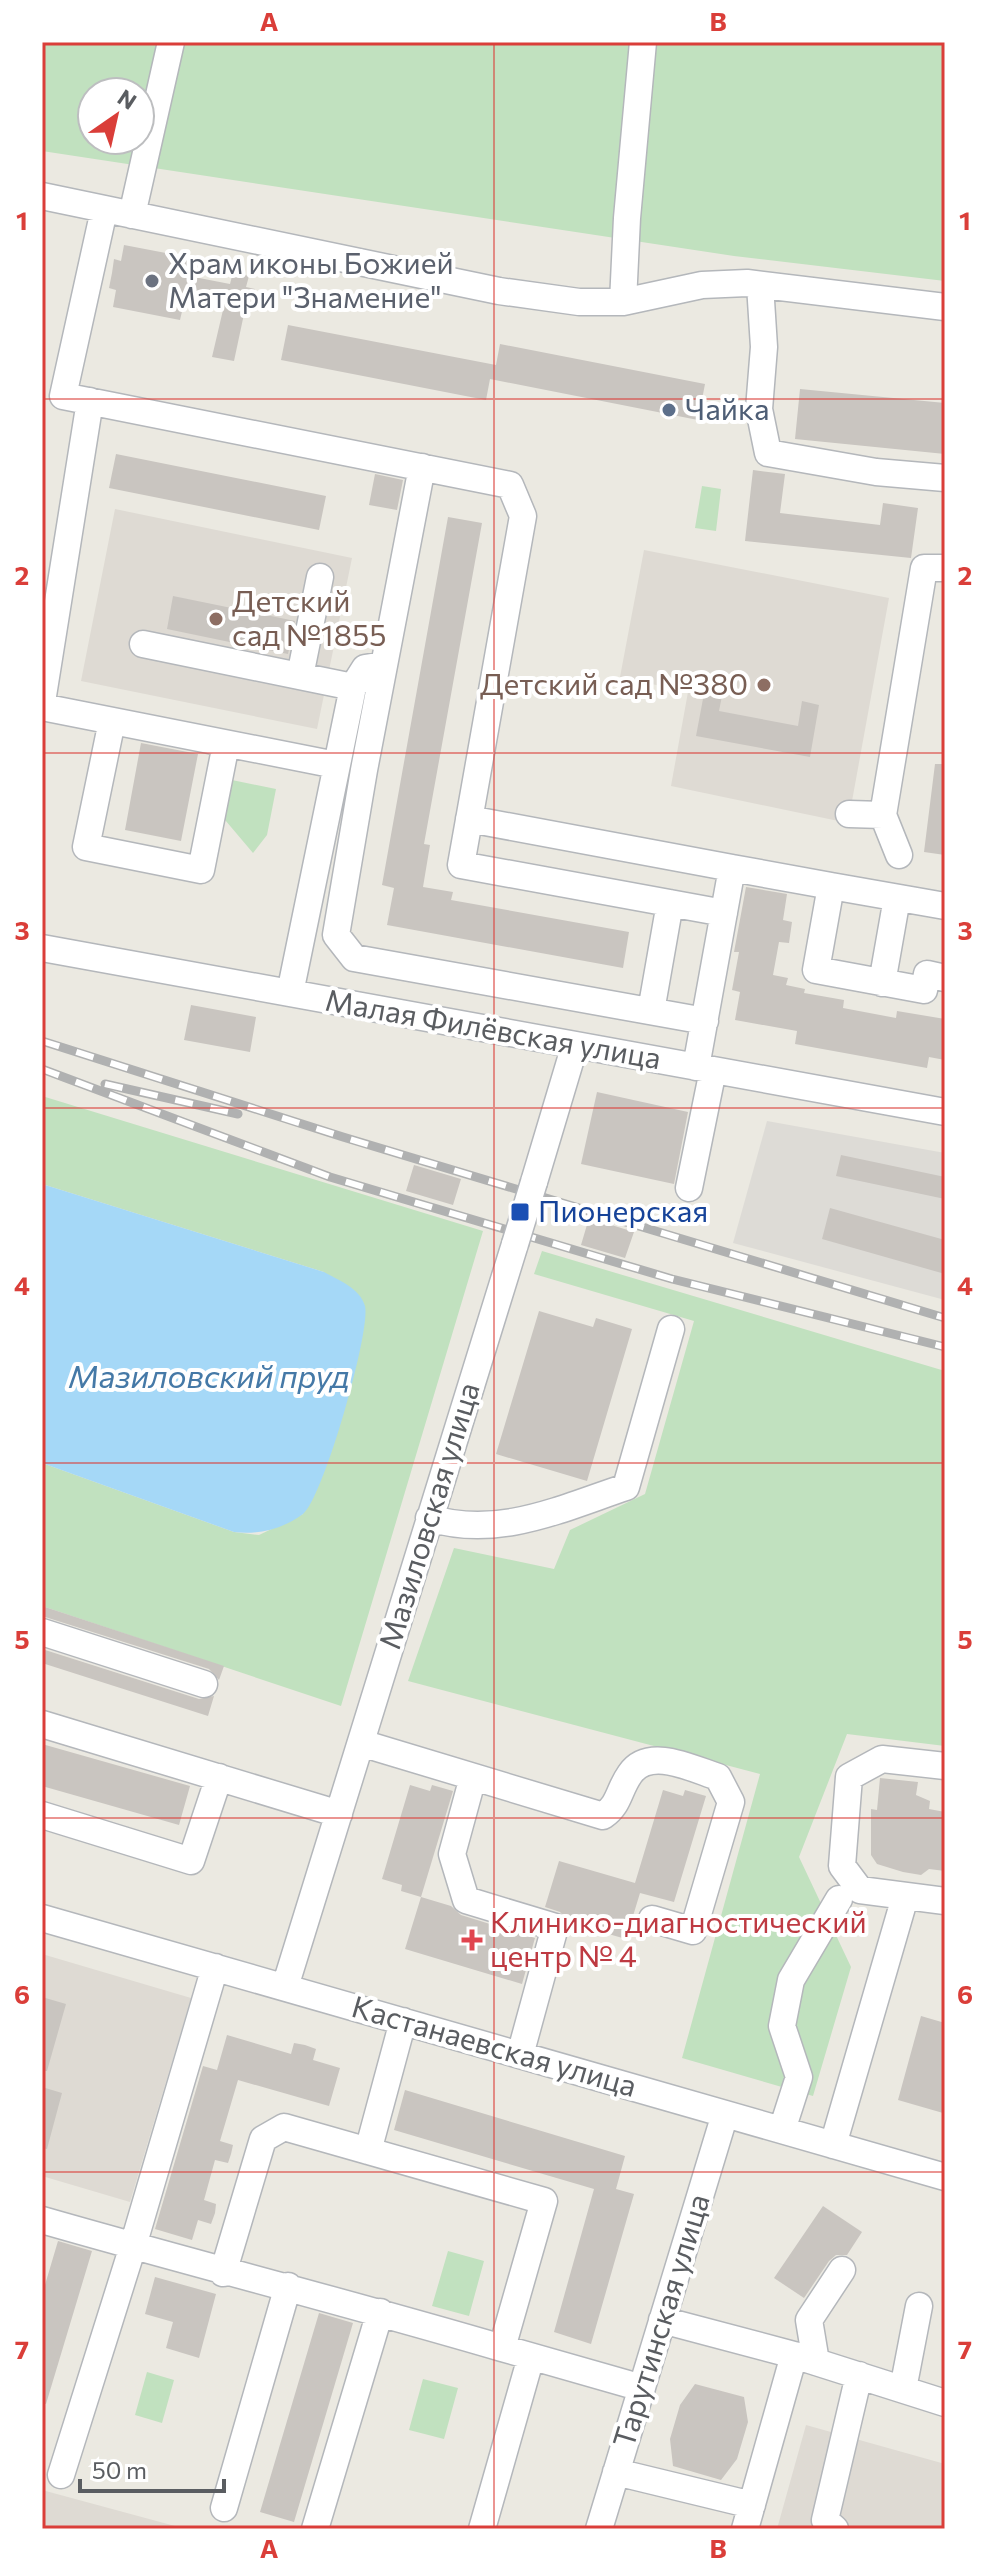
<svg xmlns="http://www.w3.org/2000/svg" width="987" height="2571" viewBox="0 0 987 2571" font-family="Commissioner,sans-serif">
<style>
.industrial{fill:#dddbd6}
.education{fill:#dedad3}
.green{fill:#c1e1bf;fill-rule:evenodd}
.water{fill:#a5d8f7}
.building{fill:#c9c5c0}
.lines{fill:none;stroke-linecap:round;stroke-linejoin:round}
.minor-casing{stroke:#b4b7bb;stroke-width:29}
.minor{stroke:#fff;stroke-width:26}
.rail-casing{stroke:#b0b1b1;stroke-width:9}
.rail{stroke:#fff;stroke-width:6;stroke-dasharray:18;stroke-linecap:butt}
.minor-bridge-casing{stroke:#b4b7bb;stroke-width:29;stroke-linecap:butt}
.minor-bridge{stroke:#fff;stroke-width:26}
.grid{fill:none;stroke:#da3e39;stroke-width:2;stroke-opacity:0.55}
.worship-dot{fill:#6b7280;stroke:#fff;stroke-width:3}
.service-dot{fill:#5c6f8a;stroke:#fff;stroke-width:3}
.education-dot{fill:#8d6e63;stroke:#fff;stroke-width:3}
.transit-dot{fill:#1a4fb4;stroke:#fff;stroke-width:3}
.health-dot{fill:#e0444e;stroke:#fff;stroke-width:3}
.labels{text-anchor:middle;stroke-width:8;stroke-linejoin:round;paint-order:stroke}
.worship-label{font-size:30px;fill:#5b616d;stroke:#fff;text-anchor:start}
.service-label{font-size:30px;fill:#4e5e75;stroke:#fff;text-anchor:start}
.education-label{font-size:30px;fill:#785e54;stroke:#fff;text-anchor:start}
.street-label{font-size:30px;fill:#5a5d61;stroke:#fff}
.transit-label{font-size:30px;fill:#164399;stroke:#fff;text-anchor:start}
.health-label{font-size:30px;fill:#be3a42;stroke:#fff;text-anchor:start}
.water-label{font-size:32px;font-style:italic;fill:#4579a7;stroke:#fff}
.neatline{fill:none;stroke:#da3e39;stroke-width:3}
.grid-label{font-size:26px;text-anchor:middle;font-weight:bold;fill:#da3e39}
</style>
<rect width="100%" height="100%" fill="#ebe9e1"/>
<path class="industrial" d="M767 1121 945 1153V1300L733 1243Z"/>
<path class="education" d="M115 509 352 558 317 729 81 681Z
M644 550 889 598 848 823 671 786 688 692 620 677Z
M42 1954 191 1998 130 2202 42 2176Z
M806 2425 945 2464V2529H777Z
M42 2490 186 2529H42Z"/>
<path class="green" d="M42 42H945V281L734 256 42 151ZM92 92H140V140H92Z
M702 486 721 489 716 531 695 528Z
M227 779 276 789 267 835 253 853 220 814Z
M42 1096 483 1231 341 1706 42 1606V1463L234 1532 259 1535 303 1514 324 1272 42 1184Z
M542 1251 945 1371V1746L847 1734 799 1857 851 1967 813 2096 682 2058 760 1774 408 1681 454 1548 554 1569 570 1530 645 1494 694 1321 534 1274Z
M448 2251 484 2261 469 2316 432 2306Z
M147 2372 174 2380 162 2423 135 2415Z
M423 2379 458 2388 444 2439 409 2430Z"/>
<path class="water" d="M42 1184 324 1272C338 1280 360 1288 365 1306 371 1331 323 1499 303 1514 283 1529 258 1535 234 1532L42 1463Z"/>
<path class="building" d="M124 245 192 258 189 274 194 277 230 284 233 272 249 276 246 287 255 289 250 315 244 314 234 361 212 357 223 310 184 303 180 320 113 307 116 290 109 288 112 273 114 259 121 261Z
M288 325 496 365 500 344 705 384 698 420 490 379 486 400 281 360Z
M800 389 945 403V454L795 439Z
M116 454 326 496 319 530 109 488Z
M753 470 785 474 780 513 880 525 883 503 918 508 911 558 745 541Z
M375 474 403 480 397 510 369 505Z
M448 517 482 523 424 844 430 845 423 887 453 892 451 900 629 932 623 968 387 925 394 888 382 885Z
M173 596 295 621 288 654 167 629Z
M706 683 724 686 719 711 798 726 802 701 819 705 810 757 696 736Z
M141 743 198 754 181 841 125 830Z
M935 764H945V855L924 852Z
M746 887 787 894 783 920 792 922 789 943 779 942 773 975 788 978 786 985 805 989 804 993 844 1000 843 1008 896 1018 897 1011 945 1019V1060L929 1057 927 1068 795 1044 797 1031 735 1020 740 992 732 990 739 952H734Z
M191 1005 256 1017 250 1052 184 1040Z
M597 1092 688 1112 674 1184 581 1164Z
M841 1155 945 1177V1199L836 1176Z
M414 1165 461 1179 453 1205 406 1191Z
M830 1208 945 1240V1274L822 1239Z
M589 1218 634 1232 625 1258 581 1245Z
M539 1311 593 1327 596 1318 632 1329 587 1481 496 1454Z
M42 1606 224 1666 219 1680 209 1669 42 1616Z
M42 1649 199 1699 214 1696 208 1716 42 1663Z
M42 1744 190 1786 179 1825 42 1786Z
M880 1778 918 1782 916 1795 930 1801 929 1809 945 1812V1871L929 1869 921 1875 903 1872 877 1864 871 1855V1809L877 1810Z
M410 1785 430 1791 432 1785 453 1791 421 1897 401 1891 402 1885 382 1879Z
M663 1790 683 1796 685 1790 706 1796 674 1902 640 1893 626 1939 570 1923 560 1912 545 1907 559 1861 635 1883Z
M421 1897 451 1906 461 1915 535 1938 522 1984 405 1949Z
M42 1997 66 2004 47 2071H42Z
M921 2016 945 2023 943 2113 898 2100Z
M227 2035 291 2054 294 2043 305 2045 316 2049 313 2060 340 2068 329 2106 238 2080 220 2141 233 2145 231 2154 228 2163 215 2160 204 2200 216 2204 215 2213 211 2224 198 2220 192 2240 155 2229 203 2066 217 2070Z
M42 2087 62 2093 47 2149 42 2148Z
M405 2090 625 2156 616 2189 634 2194 591 2344 554 2332 594 2189 394 2130Z
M823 2206 862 2232 847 2255H836L829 2261 804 2298 774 2278Z
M58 2241 92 2251 46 2404 42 2403V2295Z
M155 2277 216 2294 199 2358 166 2348 173 2322 145 2314Z
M319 2313 353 2323 294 2522 260 2512Z
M695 2384 744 2397 748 2422 737 2459 721 2480 673 2466 670 2439 680 2405Z"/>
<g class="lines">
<g class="minor-casing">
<path id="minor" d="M42 196 499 291 579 302H623L702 285 747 283 945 307
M104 210 63 396 510 485 523 516 461 865 724 913
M132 215 171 42
M760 285 764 347 759 409 768 453 876 472 945 478
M623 302 627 218 643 42
M422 467 364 770 336 935 354 958 705 1021
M143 644 353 687
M300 676 320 577
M42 702 90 401
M42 707 336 765
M112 721 86 847 201 870 226 744
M849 814 883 815 899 855
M883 815 924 568H945
M469 819 732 868
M831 886 945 906
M42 948 945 1112
M882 983 897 898
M290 993 353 687 365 668 384 665
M651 1011 670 903
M696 1067 732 868 831 886 816 970 924 990 927 974 945 978
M534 1182 575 1045
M689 1188 713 1070
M429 1518C498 1539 560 1509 626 1487L671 1329
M42 1632 204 1684
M42 1724 339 1814
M361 1743 603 1816C620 1804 618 1791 630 1774 649 1746 693 1769 718 1777L731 1802 693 1931 652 1919
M945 1766 882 1759 849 1777 842 1866 860 1890 945 1901
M473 1777 452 1854 466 1900 555 1927 520 2055
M42 1815 191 1861 219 1777
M42 1918 945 2177
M285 1987 515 1244
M782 2130 799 2077 782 2026 791 1980 839 1899
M833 2145 905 1897
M368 2151 403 2021
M42 2220C195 2264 349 2303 502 2348
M223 2273 263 2139 284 2127 544 2201 502 2348 642 2388
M662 2320 794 2355 945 2403
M816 2362 809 2320 842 2270
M903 2389 919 2306
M616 2472 752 2505
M61 2475 133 2246 215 1967
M224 2508 288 2286
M315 2529 380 2312
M482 2529 531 2357
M599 2529 725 2114
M745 2529 794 2355
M835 2529 825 2520 859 2375"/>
</g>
<use href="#minor" class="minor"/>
<g class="rail-casing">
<path id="rail" d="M42 1041 343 1137 945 1318
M42 1069 330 1177 672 1279 945 1347
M105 1084 238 1114"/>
</g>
<use href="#rail" class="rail"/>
<g class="minor-bridge-casing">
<path id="minor-bridge" d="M515 1244 534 1182"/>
</g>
<use href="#minor-bridge" class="minor-bridge"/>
</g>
<path class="grid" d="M494 42V2529M42 399H945M42 753H945M42 1108H945M42 1463H945M42 1818H945M42 2172H945"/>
<circle class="worship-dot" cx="152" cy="281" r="8"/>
<circle class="service-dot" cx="669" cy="410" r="8"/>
<g class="education-dot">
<circle cx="216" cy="619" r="8"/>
<circle cx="764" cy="685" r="8"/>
</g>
<rect class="transit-dot" x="510" y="1202" width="20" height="20" rx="4"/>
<path class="health-dot" d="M468 1928h8v8h8v8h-8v8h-8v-8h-8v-8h8z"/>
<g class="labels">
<g class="worship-label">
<text x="168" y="274">Храм иконы Божией<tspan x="168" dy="34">Матери "Знамение"</tspan></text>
</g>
<g class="service-label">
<text x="685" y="420">Чайка</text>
</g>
<g class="education-label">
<text x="232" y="612">Детский<tspan x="232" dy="34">сад №1855</tspan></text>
<text x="748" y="695" text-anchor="end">Детский сад №380</text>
</g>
<g class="street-label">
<text transform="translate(493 1030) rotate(10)" y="10">Малая Филёвская улица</text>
<text transform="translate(430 1516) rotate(-73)" y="10">Мазиловская улица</text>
<text transform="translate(494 2047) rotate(16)" y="10">Кастанаевская улица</text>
<text transform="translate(662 2321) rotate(-73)" y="10">Тарутинская улица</text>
</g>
<g class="transit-label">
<text x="538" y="1222">Пионерская</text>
</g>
<g class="health-label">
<text x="490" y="1933">Клинико-диагностический<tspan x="490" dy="34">центр № 4</tspan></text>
</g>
<g class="water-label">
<text x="209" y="1388">Мазиловский пруд</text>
</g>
</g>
<rect width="987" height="2571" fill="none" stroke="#ffffff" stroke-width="88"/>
<g transform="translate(116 116) rotate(34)"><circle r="38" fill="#ffffff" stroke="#bdbec0" stroke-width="2"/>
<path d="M0-6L14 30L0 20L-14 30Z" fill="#da3e39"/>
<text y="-12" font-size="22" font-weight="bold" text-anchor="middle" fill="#5a5d61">N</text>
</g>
<path d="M80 2479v12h144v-12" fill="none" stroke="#5a5d61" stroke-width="4"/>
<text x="92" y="2479" font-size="24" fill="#5a5d61" stroke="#ffffff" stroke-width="6" paint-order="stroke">50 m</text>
<rect x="44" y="44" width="899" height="2483" class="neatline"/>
<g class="grid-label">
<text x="269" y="31">A</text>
<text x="718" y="31">B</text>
<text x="22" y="230">1</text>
<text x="965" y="230">1</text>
<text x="22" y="585">2</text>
<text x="965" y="585">2</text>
<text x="22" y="940">3</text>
<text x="965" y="940">3</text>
<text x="22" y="1295">4</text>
<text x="965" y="1295">4</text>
<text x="22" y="1649">5</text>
<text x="965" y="1649">5</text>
<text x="22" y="2004">6</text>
<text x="965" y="2004">6</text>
<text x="22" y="2359">7</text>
<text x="965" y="2359">7</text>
<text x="269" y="2558">A</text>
<text x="718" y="2558">B</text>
</g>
</svg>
